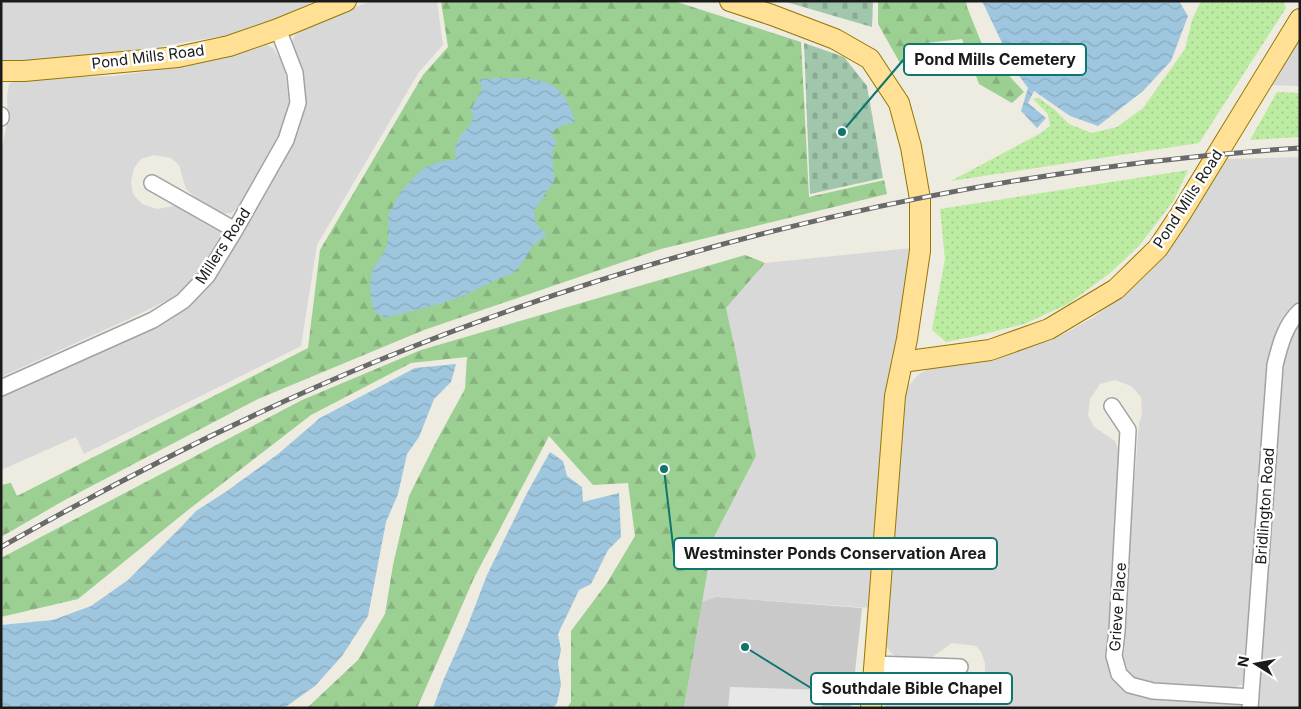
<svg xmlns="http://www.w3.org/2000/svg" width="1301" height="709" viewBox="0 0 1301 709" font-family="Inter,sans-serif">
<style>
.residential{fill:#d9d8d8}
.religious{fill:#c9c9c9}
.grass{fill:url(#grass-dots)}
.forest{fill:url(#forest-firs)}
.cemetery{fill:url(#cemetery-stones)}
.parking{fill:#e7e7e7}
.water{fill:url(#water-waves)}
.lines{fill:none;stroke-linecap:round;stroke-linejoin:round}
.minor-casing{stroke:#a2a2a2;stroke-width:18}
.major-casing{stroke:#937700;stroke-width:22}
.minor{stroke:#fff;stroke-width:15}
.major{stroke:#ffe094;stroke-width:20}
.rail-casing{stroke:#696969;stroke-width:5}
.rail{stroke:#fff;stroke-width:3;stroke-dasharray:9;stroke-linecap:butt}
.labels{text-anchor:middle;stroke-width:5;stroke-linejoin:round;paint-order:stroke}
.street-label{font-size:15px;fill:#1b1b1b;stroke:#fff}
.leader{fill:none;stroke:#0f766e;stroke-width:2}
.callout-dot{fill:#0f766e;stroke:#fff;stroke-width:2}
.callout{fill:#fff;stroke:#0f766e;stroke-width:2}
.callout-label{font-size:16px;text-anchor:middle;font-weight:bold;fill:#1b1b1b}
</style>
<defs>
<pattern id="grass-dots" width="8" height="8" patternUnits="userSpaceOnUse" patternTransform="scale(1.25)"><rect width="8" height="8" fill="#bceba2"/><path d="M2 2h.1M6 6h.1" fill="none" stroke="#a1c98b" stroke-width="1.8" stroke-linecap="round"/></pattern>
<pattern id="forest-firs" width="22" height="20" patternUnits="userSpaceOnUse" patternTransform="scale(1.25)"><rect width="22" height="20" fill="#9ccf92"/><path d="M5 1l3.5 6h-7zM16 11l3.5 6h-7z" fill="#86b17d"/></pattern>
<pattern id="cemetery-stones" width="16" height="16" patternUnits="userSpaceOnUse" patternTransform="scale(1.25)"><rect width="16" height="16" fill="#a0c7ac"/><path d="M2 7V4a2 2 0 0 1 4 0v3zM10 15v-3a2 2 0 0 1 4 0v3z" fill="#89aa93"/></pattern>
<pattern id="water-waves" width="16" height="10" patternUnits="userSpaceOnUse" patternTransform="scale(1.25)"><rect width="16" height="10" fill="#9ec6de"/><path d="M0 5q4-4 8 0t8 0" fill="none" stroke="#88aabe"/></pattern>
</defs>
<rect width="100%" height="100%" fill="#eeebe0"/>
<path class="residential" d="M1 1H314L281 18 241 33 144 49 45 61 1 62Z
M371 1H437L443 45 419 72 317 245 301 346 84 454 76 437 1 470V394L159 322 188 307 205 291 222 269 294 138 301 119 303 100 292 47V41L296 34 335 15Z
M1300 28V86L1265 85Z
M267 45 273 48 281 60 285 72 289 104 285 123 238 207 232 213 219 214 196 198 186 189 179 165 171 158 154 155 141 159 134 168 131 181 133 194 142 204 157 209 173 206 189 209 213 224 221 231 219 243 205 266 189 285 170 299 135 316 1 377V152L8 119 7 96 9 84 19 79 114 76 189 66Z
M1300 157V299L1291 310 1275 349 1247 675 1243 684 1228 690 1140 681 1130 677 1123 665 1121 648 1139 424 1142 414 1141 397 1131 386 1115 380 1100 384 1090 399 1088 415 1094 427 1115 441 1121 455 1108 660 1109 669 1114 680 1124 690 1134 695 1233 702 1243 705V708H885L888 679 892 674 913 672 931 678 943 687 957 694 970 693 980 686 985 675V663L981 652 976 646 952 643 931 658 915 660 898 658 890 652 885 643 905 391 909 385 919 374 929 369 991 361 1064 334 1094 317 1121 297 1147 274 1172 245 1191 214 1221 159Z
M912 248 872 608 716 597 702 602 713 539 756 456 736 353 726 308 765 263Z
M1300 321V708H1258L1281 380 1285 354 1293 333Z"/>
<path class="religious" d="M716 597 862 608 851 708H684L702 602Z"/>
<path class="grass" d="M1201 1H1283L1286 8 1199 143 951 181 1041 133 1050 126 1048 114 1033 99 1039 98 1055 110 1069 124 1092 133 1117 127 1143 108 1185 49 1192 20Z
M1277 92 1300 93V137L1250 140Z
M1188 170 1174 200 1139 246 1110 273 1068 304 1024 324 976 336 946 342 932 330 945 259 940 209Z"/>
<path class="forest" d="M441 1H674L801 42 809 197 884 180 887 194 661 249 424 330 258 399 63 501 1 537V485L11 483 17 496 308 348 320 250 423 75 448 47Z
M878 1H966L967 7 983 47 1024 92 1012 103 979 84 962 39 917 44 922 64 900 63 878 24Z
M745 255 765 263 726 308 736 353 756 456 713 539 684 708H567L571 702V631L607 583 635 536 628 483 593 485 549 436 474 578 417 708H307L358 660 385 614 393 565 409 496 437 440 465 389 467 357 411 363 311 415 188 510 78 599 1 617V558L302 400 421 350Z"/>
<path class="cemetery" d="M783 1H873L872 27Z
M804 43 844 57 867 86 883 178 810 194Z"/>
<path class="parking" d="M730 687 824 690 822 708H728Z"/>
<path class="water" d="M982 1H1179L1188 16 1171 61 1143 91 1098 126 1070 116 1034 91 1028 103 1046 118 1037 128 1021 111 1028 88 1015 70Z
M499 78C520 78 548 76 562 94 568 100 572 114 575 122L558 127 551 134 557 143 552 151 554 181 534 211 536 224 547 235 532 246 525 259 513 274 500 278 465 295 440 304 385 318 373 310 370 287 372 271 386 249 389 234 388 215 393 206 402 190 422 169 439 162 456 159 455 148 460 136 470 125 474 116 470 111 482 89 479 79Z
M456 364 451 382 434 399 419 437 407 454 398 494 386 522 368 616 342 656 315 686 284 708H1V625L53 620 91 606 128 580 182 526 196 511 227 491 278 454 320 418 415 368Z
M550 452 563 461 567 476 582 487 583 502 619 493 621 537 608 550 591 584 579 590 558 634 561 650 558 663 561 685 557 703 553 708H433L443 681 467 627 487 575 527 493Z"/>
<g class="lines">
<g class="minor-casing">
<path id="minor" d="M1 115V118
M152 183 235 230
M1 388 153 320 183 301 207 276 235 230 286 140 298 103 295 73 278 29
M1112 406 1128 430 1117 631 1114 656 1116 663 1119 674 1130 685 1153 691 1251 697
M874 664 960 667
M1250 708 1275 365C1280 345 1285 325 1300 311"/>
</g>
<g class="major-casing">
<path id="major" d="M730 1 772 15 835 39 870 59 899 103 911 147 920 199V251L907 339 895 396 871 708
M1 71H24L178 57 229 46 278 29 346 1
M902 362 990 350 1049 329 1116 289 1158 248 1180 215 1300 19"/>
</g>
<use href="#minor" class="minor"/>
<use href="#major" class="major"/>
<g class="rail-casing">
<path id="rail" d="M1 547C123 478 248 414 377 361 667 242 988 168 1300 148"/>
</g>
<use href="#rail" class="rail"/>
</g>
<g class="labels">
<g class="street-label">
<text transform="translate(148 57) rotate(-7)" y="5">Pond Mills Road</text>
<text transform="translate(1188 199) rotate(-57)" y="5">Pond Mills Road</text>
<text transform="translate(223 246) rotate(-57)" y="5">Millers Road</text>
<text transform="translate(1265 506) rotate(-86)" y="5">Bridlington Road</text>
<text transform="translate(1118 607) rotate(-86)" y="5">Grieve Place</text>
</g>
</g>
<path class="leader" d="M842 132L904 59M664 469L674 554M745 647L811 688"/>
<g class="callout-dot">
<circle cx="842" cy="132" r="5"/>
<circle cx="664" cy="469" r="5"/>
<circle cx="745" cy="647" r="5"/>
</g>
<g class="callout">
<rect x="904" y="44" width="182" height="31" rx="5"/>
<rect x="674" y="538" width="323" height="31" rx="5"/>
<rect x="811" y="673" width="201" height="31" rx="5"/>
</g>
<g class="callout-label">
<text x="995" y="65">Pond Mills Cemetery</text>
<text x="835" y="559">Westminster Ponds Conservation Area</text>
<text x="912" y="694">Southdale Bible Chapel</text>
</g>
<rect width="1301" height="709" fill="none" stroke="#1b1b1b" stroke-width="5"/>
<g transform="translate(1256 664) rotate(281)" stroke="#ffffff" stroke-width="4" paint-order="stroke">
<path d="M0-4L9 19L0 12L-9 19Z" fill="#1b1b1b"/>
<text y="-8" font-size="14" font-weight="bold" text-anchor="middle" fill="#1b1b1b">N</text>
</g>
</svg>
